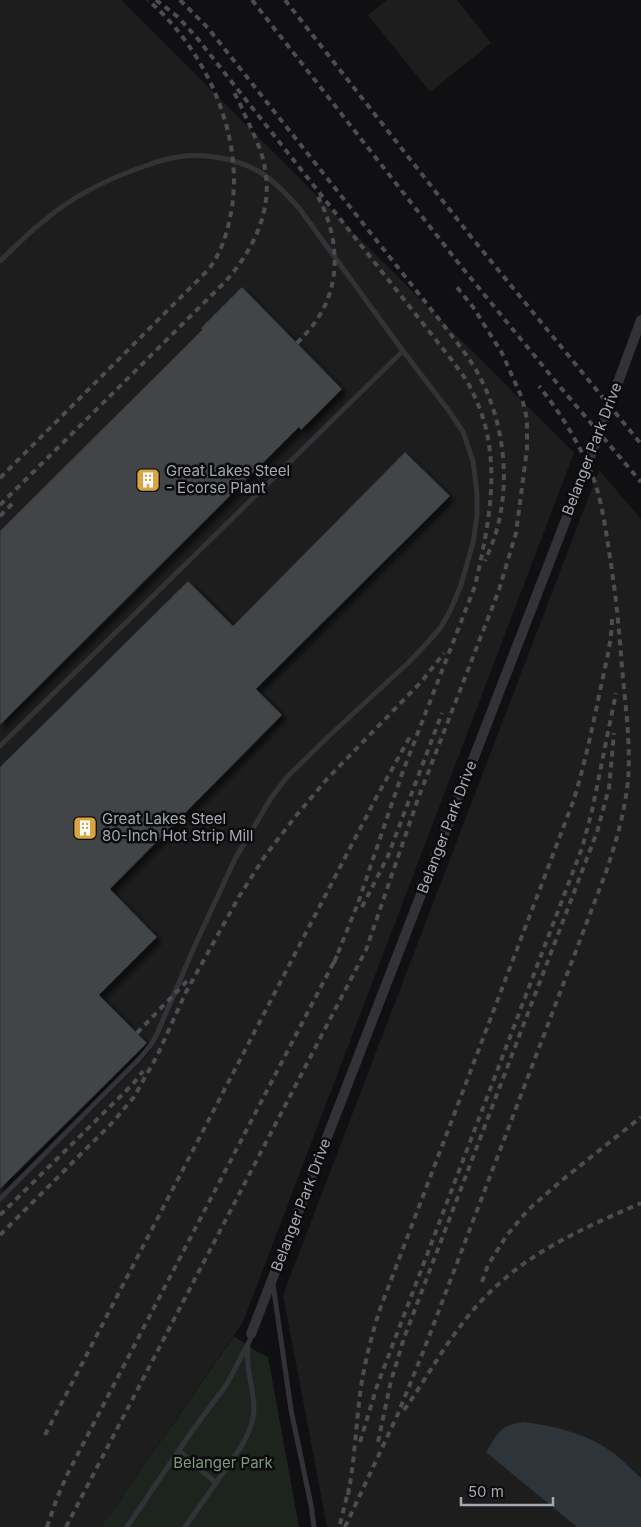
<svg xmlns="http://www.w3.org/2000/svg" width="641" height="1527" viewBox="0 0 641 1527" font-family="Inter,sans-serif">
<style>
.built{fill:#1d1d1e}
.green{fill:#1d241e}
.water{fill:#2e353a}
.building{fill:#424447;stroke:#2b2b2d;filter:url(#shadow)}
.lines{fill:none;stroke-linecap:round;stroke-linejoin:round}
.service{stroke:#323336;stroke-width:5}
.minor{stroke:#323336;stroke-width:10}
.rail{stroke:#4b4d51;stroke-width:4;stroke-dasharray:6 5;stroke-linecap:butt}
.labels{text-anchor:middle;stroke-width:5;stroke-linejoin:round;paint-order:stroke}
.street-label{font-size:15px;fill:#a3a8b1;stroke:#0b0b0c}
.poi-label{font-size:15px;fill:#a3a8b1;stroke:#0b0b0c;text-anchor:start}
.park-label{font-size:15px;fill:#7d997e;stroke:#0b0b0c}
</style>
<defs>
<filter id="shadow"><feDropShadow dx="4.5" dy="4.5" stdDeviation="2.5" flood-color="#0009"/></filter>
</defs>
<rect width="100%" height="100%" fill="#101012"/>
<path class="built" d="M0 0H121L574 453 243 1322 101 1527H0Z
M387 0H457L491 43 430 92 368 15Z
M599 470 641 519V1527H327L283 1295Z"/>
<path class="green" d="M234 1336 254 1350 268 1357 299 1527H101Z"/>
<path class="water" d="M524 1422C554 1426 586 1433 612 1452 622 1459 631 1469 641 1478V1527H577L486 1452C499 1432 498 1426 524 1422Z"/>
<path class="building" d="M242 287 342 389 301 430 299 427 0 725V531L202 330 201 328Z
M405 452 450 496 256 689 282 715 110 889 157 937 99 995 147 1043 0 1189V767L188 581 233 626Z"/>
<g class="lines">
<path class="service" d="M0 261C15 247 29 232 45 220 74 195 110 178 145 166 156 162 167 158 178 157 203 153 234 158 256 170 273 179 286 194 299 208L403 351 449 411 463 432 473 461 477 494V515L473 543 461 585 451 609 441 627 428 642 410 661 329 736 287 777 271 798 235 859 196 943 156 1036 150 1046 139 1059 0 1199
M0 746 403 351
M273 1284 291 1410 311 1505 314 1527
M179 1451 216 1483
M127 1527 192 1431 227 1384 250 1340
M185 1527C196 1511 207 1496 218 1480 233 1458 253 1436 254 1409 254 1388 245 1369 248 1348"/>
<path class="minor" d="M251 1334 599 434 641 320"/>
<path class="rail" d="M156 0 178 17 197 38 451 359C458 369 467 379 472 391 504 454 490 520 475 586L403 771 358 903 334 963
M180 0 208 28 442 323C454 339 466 353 476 370 502 415 511 474 498 525 495 538 490 549 485 561
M252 0 460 265 561 388 641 482
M285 0 472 238 641 444
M297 343C306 334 315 324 321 313 342 277 337 232 318 197
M0 478 208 270C220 255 226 237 230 218 247 140 207 51 148 0
M0 505 224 283C252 252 273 212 265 169 263 154 256 139 250 126 244 114 240 102 233 91
M0 516 13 503
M362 907 388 856 442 713
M137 1033 187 981
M0 1215 133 1084 143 1071
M0 1235 112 1123 134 1097 157 1056 186 992 240 895 265 856 295 817 327 779 422 681 444 653
M482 1282 488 1265 507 1235 528 1210 561 1181 641 1117
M404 1410C424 1382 441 1351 462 1324 510 1260 570 1234 641 1203
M45 1435 376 798 411 735
M360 1442 377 1386 582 848 592 811 616 693
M378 1442 391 1381 404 1338 597 832 609 788 614 733
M348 1495C355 1459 356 1423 361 1387 365 1361 372 1334 380 1309L573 802C585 764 593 725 601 686 606 663 612 640 612 617
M340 1524 349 1488
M47 1527 57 1498 68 1473 337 956
M66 1527 366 950 419 796 499 590 516 533 527 449V419L522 398 502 353 473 307 456 286
M345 1527 397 1416 425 1347 606 872C616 842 625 812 628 780 631 743 625 704 622 667 619 630 616 594 610 558 606 532 603 506 594 480 581 446 562 415 539 386"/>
</g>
<defs>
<g id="building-square" transform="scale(1.25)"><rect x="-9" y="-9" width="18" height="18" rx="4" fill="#d9a441" stroke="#0b0b0c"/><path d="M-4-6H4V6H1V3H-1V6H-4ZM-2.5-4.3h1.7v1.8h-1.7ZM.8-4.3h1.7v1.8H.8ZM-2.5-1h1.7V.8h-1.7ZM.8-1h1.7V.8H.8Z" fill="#fff"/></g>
</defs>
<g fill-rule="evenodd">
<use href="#building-square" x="148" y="480"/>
<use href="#building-square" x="85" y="828"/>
</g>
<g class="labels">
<g class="street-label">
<text transform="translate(592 449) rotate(-69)" y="5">Belanger Park Drive</text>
<text transform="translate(447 827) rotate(-69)" y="5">Belanger Park Drive</text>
<text transform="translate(301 1205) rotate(-69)" y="5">Belanger Park Drive</text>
</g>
<g class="poi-label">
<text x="166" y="476">Great Lakes Steel<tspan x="166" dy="17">- Ecorse Plant</tspan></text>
<text x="102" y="824">Great Lakes Steel<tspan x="102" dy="17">80-Inch Hot Strip Mill</tspan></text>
</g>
<g class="park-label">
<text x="223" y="1468">Belanger Park</text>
</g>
</g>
<path d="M461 1497v8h92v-8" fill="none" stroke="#a3a8b1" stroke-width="2.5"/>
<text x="468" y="1497" font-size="15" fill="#a3a8b1" stroke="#0b0b0c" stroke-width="4" paint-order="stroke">50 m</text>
</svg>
